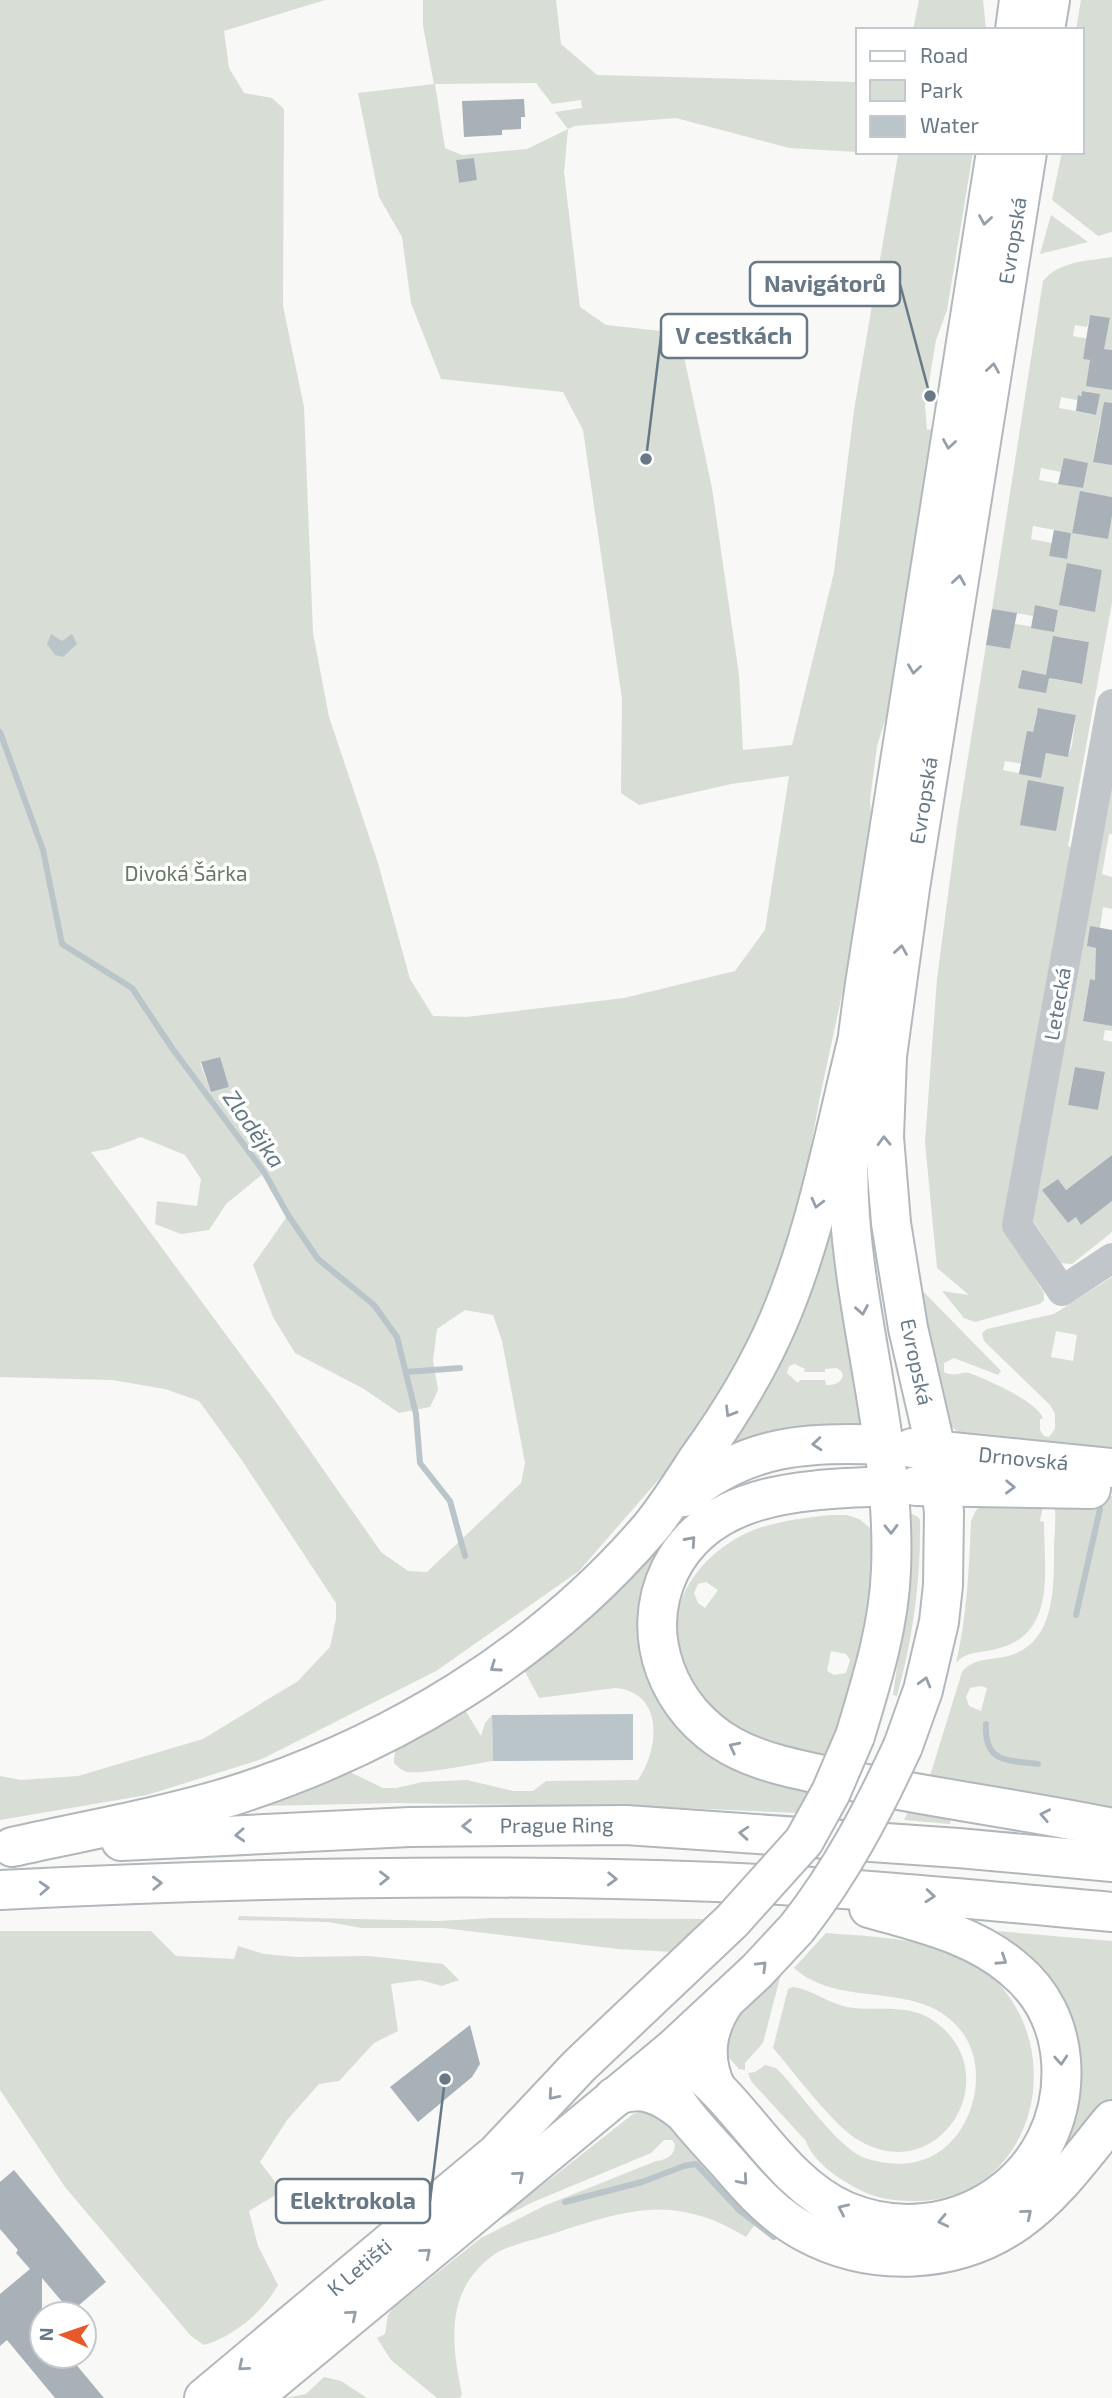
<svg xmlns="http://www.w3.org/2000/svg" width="1112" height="2398" viewBox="0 0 1112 2398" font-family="'Exo 2',sans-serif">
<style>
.green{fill:#d8ddd5;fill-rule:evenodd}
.water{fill:#bac5ca}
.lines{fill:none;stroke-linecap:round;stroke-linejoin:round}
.stream{stroke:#bac5ca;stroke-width:6}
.building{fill:#a8b1b7}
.major-casing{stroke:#b3b8bc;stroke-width:42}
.highway-casing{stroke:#b2b7bb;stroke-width:42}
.minor{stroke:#c1c6ca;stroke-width:30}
.major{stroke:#fff;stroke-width:38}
.highway{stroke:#fff;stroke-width:38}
.major-bridge-casing{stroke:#b3b8bc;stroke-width:42;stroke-linecap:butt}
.major-bridge{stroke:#fff;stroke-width:38}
.oneway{stroke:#95a0ab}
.labels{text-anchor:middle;stroke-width:7;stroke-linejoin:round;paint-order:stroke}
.street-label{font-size:21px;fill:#677887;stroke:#fff}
.park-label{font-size:21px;fill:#667962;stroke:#fff}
.water-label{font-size:23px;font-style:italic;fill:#637983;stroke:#fff}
.leader{fill:none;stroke:#677887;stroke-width:2.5}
.callout-dot{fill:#677887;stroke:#fff;stroke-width:2.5}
.callout{fill:#fff;stroke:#677887;stroke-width:2.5}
.callout-label{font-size:23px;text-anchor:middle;font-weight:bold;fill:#677887}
</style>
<rect width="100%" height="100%" fill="#f8f8f6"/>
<path class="green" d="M0 0H325L224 31 229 68 244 93 272 98 284 109 283 306 304 407 313 633 329 717 378 863 410 979 433 1016 466 1017 624 998 735 971 765 930 789 776 731 784 639 805 621 793 622 699 583 430 563 392 441 379 411 303 402 237 379 197 358 93 434 84 423 26V0H556L561 44 597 75 858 82V152L789 148 676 118 575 126 568 129 564 172 580 307 606 325 679 333 712 488 739 675 743 750 792 745 834 572 854 410 898 155 861 152H973L947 310 936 340 925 406 927 430 934 429 901 669 877 746 870 800 873 851 819 1101 799 1215 753 1337 674 1462 579 1571 436 1671 262 1759 147 1795 0 1820V1776L21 1780 78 1776 203 1739 298 1681 330 1647 336 1619V1603L241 1459 199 1401 165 1389 112 1380 0 1377ZM536 83 552 104 581 100 582 108 555 112 568 129 527 149 462 155 445 148 435 84ZM474 158 477 180 459 183 456 161ZM219 1057 229 1087 211 1092 200 1063ZM141 1137 185 1155 201 1179 197 1206 157 1201 155 1224 181 1234 209 1230 226 1204 264 1173 288 1215 253 1265 273 1317 295 1353 364 1389 399 1413 430 1407 438 1390 433 1360 437 1329 465 1310 493 1315 502 1341 525 1463 521 1483 427 1572 408 1571 381 1552 278 1405 91 1152 109 1149Z
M919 0H983L986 30H913Z
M1081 0H1112V232L1098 236 1052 200 1062 152H1082V30H1076Z
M1051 215 1088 242 1040 254Z
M1112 257V350L1086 346 1083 358 1090 360 1107 380 1106 389 1112 390V422L1100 420 1093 461 1112 465V497L1087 493 1083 513 1076 512 1072 532 1108 539 1112 516V603L1068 846 1072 848 1003 1226 1044 1293V1300L1040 1304 975 1322 964 1318 942 1291 969 1295 937 1268 925 1142 937 979 957 826 986 645 1010 649 1012 637 988 632 990 620 1054 630 1058 610 1035 605 1033 616 992 609 1043 281C1059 261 1088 261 1112 257ZM1090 315 1110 319 1105 342 1073 336 1075 325 1087 327ZM1083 391 1099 394 1096 415 1059 408 1061 397 1077 400ZM1087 464 1083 488 1039 480 1041 468 1061 472ZM1033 526 1071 533 1066 559 1049 556 1052 543 1031 539ZM1074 565 1102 570 1095 611 1067 607 1068 597 1061 595 1063 585ZM1061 637 1089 642 1081 684 1053 679ZM1048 710 1076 715 1072 745 1068 756 1046 753 1043 767 1036 766 1034 776 1003 770 1005 761 1024 764 1027 732H1033L1037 711 1047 713Z
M1112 772V834H1109L1102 874 1112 877V909L1103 907 1100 928 1087 946 1096 948 1112 983 1090 979 1083 1020 1111 1026 1112 1022V1031L1105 1030 1103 1040 1112 1042V1155L1059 1195 1062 1184 1058 1179 1043 1190 1068 1223 1076 1217 1082 1224 1112 1201V1232L1072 1264 1061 1263 1029 1215ZM1075 1067 1105 1073 1098 1110 1068 1105Z
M834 1209 868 1427 725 1453C775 1377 816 1300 834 1209ZM795 1364 805 1369 804 1372H825V1369L837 1368 842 1372 843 1376C840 1384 834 1385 826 1385L825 1380H800L798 1383 787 1373 789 1366Z
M1112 1277V1453L961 1435 946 1422 913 1281 1001 1371 998 1375 954 1358 944 1363V1372C955 1378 960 1371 969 1373 986 1379 1039 1402 1043 1419H1040V1430L1044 1436 1049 1437 1055 1429V1414L1050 1405 984 1341 982 1333 987 1329 1054 1314ZM1056 1331 1077 1335 1073 1361 1051 1357Z
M1084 1496H1112V1808L1037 1794 929 1779 962 1672C972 1658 992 1660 1008 1656 1055 1644 1054 1588 1054 1549 1054 1537 1056 1524 1055 1511L1054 1507 1043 1506 1040 1521 1044 1522C1044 1571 1057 1635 996 1649 982 1653 966 1651 956 1663 967 1616 969 1569 971 1521L975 1512 982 1503ZM981 1686 987 1688 981 1711 969 1706 966 1697 970 1688Z
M912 1514 918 1517 920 1520C921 1580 913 1638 897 1696L893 1695 903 1624 909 1515Z
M830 1515H847L859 1519 870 1528 877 1543 872 1617 846 1703 825 1758C781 1750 754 1743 718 1714 712 1709 702 1704 697 1697 692 1691 689 1681 686 1673 660 1619 687 1567 737 1538 765 1522 798 1519 830 1515ZM706 1582 718 1590 705 1608 698 1603 694 1593 698 1584ZM831 1651 846 1654 850 1660 846 1673 834 1675 827 1671Z
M667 1535 650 1570 641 1647 653 1690 663 1708 678 1725 815 1786 799 1813 659 1807 397 1803 227 1807 338 1772H350L383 1788H396L423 1782 467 1780 513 1791H533L546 1781 638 1780C659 1750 665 1692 615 1688L539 1698 522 1666Z
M462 1705 481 1736 485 1723 492 1715 493 1761C472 1764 427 1774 408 1772 402 1771 398 1767 394 1763L395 1748Z
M911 1806 951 1815 950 1824 904 1820Z
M239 1916 438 1921 493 1918 708 1919 673 1952 618 1949 443 1928H362L328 1922 238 1920Z
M0 1931H151L176 1956 234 1959 238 1946 264 1954 297 1957 369 1956 443 1964 459 1980 442 1986 420 1980 391 1984 398 2031 374 2043 339 2081 319 2084 287 2120 260 2162 282 2191 249 2211 258 2246 278 2285C263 2312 234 2336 204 2345L191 2336 65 2187 0 2090Z
M997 1931 1112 1941V2100L1048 2174V1981L1023 1951Z
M826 1933C875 1937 932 1938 976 1963 991 1972 1003 1987 1012 2001 1064 2081 1020 2201 916 2201 897 2201 877 2199 860 2190 840 2180 813 2162 806 2141L751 2081 748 2073 755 2072 765 2065 776 2068C799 2090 837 2148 865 2158 886 2165 911 2167 932 2156 974 2135 990 2069 962 2032 921 1977 842 2011 794 1968Z
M782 1970 763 2043 745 2063V2070L739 2069 725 2053 732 2019Z
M793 1987C811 1989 828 2003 847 2007 875 2012 906 2003 931 2019 1011 2071 941 2188 860 2141 834 2127 794 2072 773 2048L788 1989Z
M642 2111 659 2113 758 2220 746 2237C722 2222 699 2213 671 2210 631 2206 583 2224 546 2236 529 2241 510 2245 495 2254 483 2262 470 2276 464 2289 448 2322 455 2361 462 2394L460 2398H437L391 2360 377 2338 385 2334 388 2315 393 2308 481 2238 544 2206 656 2161C667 2160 675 2155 675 2144L672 2140H664L651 2153 533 2202 480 2229 553 2177 633 2114Z
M324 2377 341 2381 367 2398H285L306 2394Z"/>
<path class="water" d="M51 634 62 641 72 634 77 644 63 657 55 655 47 644Z
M633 1714V1760L493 1761 492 1715Z"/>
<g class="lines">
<path class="stream" d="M0 732 43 850 62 944 132 988 172 1048 264 1172 288 1215 318 1259 374 1305 397 1337 416 1414 420 1463 450 1501 465 1556
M406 1372 460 1368
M1076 1615 1100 1509
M986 1724C984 1763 1007 1760 1038 1764
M565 2202 642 2182 684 2166 696 2164 739 2210 774 2237"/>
</g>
<path class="building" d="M524 99 525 117H521V129L502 130V135L464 137 462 101Z
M474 158 477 180 459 183 456 160Z
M1090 315 1110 318 1104 349 1112 350V390L1086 386 1090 360 1083 359Z
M1082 391 1100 394 1096 415 1076 411 1078 395 1081 396Z
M1104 402 1112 403V465L1093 462Z
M1064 458 1088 463 1083 488 1058 484Z
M1080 491 1112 497V516L1108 539 1072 533Z
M1054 530 1071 533 1067 559 1049 556Z
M1067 563 1102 570 1095 612 1059 605Z
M1035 605 1058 610 1054 632 1031 628Z
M992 609 1017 613 1010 649 986 645Z
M1053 636 1089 642 1082 684 1049 678 1046 693 1018 688 1022 670 1046 675Z
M1038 708 1076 715 1068 757 1046 753 1041 778 1019 774 1027 731 1033 732Z
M1028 780 1064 787 1056 831 1020 825Z
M1090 926 1112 930V1026L1083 1021 1090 979 1095 980 1096 948 1087 946Z
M220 1057 229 1087 211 1092 201 1062Z
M1075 1067 1105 1072 1098 1110 1068 1105Z
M1112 1155V1201L1081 1225 1076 1217 1068 1223 1042 1190 1058 1179 1066 1190Z
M470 2025 480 2064 472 2077 418 2122 390 2087Z
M14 2170 106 2282 71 2312 42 2278V2356H69L104 2398H55L7 2340 0 2346V2294L30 2269 16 2253 18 2250 0 2229V2182Z"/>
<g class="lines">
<g class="major-casing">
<g id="major">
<path d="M1015 30 1019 0"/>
<path d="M1045 30 1050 0"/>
<path id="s1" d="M912 1448 1112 1468"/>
<path d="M916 1486 1091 1489"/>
<path d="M855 1736C871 1683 889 1627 891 1570 896 1451 859 1336 850 1217 844 1140 854 1061 865 984L996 152"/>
<path id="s2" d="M903 1746 923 1690 939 1622 943 1585 944 1512 936 1450 908 1328 891 1223 884 1137 887 1056 910 888 1027 152"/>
<path id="s3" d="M204 2398 497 2153 579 2066 732 1921"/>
<path d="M252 2398 672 2050 757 1971 797 1928"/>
</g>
</g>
<g class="highway-casing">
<g id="highway">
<path d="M890 1486C811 1490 711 1488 670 1570 638 1636 669 1711 731 1746 767 1766 812 1772 852 1781 938 1799 1026 1810 1112 1828"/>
<path d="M684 1497C745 1445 808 1441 885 1445"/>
<path id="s4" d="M121 1841 410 1827 626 1825 958 1848 1112 1862"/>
<path d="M12 1847C84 1831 158 1818 229 1797 390 1746 541 1656 651 1527 668 1506 683 1482 698 1459 729 1416 757 1371 778 1322 816 1234 834 1135 857 1042"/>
<path d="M0 1890C238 1878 477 1873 716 1882 848 1887 980 1900 1112 1912"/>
<path d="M672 2050C687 2062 702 2074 716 2088 757 2129 790 2187 845 2211 952 2256 1070 2178 1061 2060 1058 2024 1042 1992 1014 1969 974 1934 918 1922 869 1908"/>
<path d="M658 2062C668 2103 703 2134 730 2165 752 2191 775 2216 805 2232 871 2268 956 2265 1018 2221 1055 2195 1083 2155 1112 2120"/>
<path d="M716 2088C702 2057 706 2029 725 2001"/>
<path d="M614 2097C640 2084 662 2095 683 2112"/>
</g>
</g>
<path class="minor" d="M1112 704 1017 1225 1062 1291 1112 1258"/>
<use href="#major" class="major"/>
<use href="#highway" class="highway"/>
<g class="major-bridge-casing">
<path id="major-bridge" d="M732 1921 804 1841 831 1792 855 1736
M797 1928C841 1872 873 1811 903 1746"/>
</g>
<use href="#major-bridge" class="major-bridge"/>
</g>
<defs><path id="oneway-chevron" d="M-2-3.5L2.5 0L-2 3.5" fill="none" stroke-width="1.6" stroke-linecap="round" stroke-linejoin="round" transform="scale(1.75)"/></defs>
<g class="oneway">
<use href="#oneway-chevron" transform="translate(985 220) rotate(99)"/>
<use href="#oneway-chevron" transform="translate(993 368) rotate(-81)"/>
<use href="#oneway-chevron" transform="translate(949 444) rotate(99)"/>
<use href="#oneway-chevron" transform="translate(959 580) rotate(-81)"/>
<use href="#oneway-chevron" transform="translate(914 669) rotate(98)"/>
<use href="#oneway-chevron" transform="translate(901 950) rotate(-81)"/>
<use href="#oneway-chevron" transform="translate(884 1141) rotate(-92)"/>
<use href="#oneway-chevron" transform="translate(817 1203) rotate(104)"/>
<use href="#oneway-chevron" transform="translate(862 1310) rotate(80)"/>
<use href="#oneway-chevron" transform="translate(730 1412) rotate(121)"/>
<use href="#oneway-chevron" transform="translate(817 1444) rotate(175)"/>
<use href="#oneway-chevron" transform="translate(1010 1487) rotate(1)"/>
<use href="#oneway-chevron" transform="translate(891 1529) rotate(89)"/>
<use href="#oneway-chevron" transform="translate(691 1541) rotate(-48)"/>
<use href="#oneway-chevron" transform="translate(495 1667) rotate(145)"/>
<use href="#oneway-chevron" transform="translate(925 1682) rotate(-74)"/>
<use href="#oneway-chevron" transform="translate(734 1747) rotate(-153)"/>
<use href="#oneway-chevron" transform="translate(1045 1815) rotate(-169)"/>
<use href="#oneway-chevron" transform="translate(467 1826) rotate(179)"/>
<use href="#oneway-chevron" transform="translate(744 1833) rotate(-176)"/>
<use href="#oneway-chevron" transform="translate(240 1835) rotate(177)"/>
<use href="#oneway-chevron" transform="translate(384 1878) rotate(-1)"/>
<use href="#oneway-chevron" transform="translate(612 1879) rotate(2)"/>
<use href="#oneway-chevron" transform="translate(157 1883) rotate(-2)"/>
<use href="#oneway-chevron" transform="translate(44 1888) rotate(-3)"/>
<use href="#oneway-chevron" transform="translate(930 1896) rotate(5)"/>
<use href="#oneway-chevron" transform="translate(1002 1960) rotate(33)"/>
<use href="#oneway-chevron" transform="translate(762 1966) rotate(-45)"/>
<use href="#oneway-chevron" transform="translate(1061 2060) rotate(85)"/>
<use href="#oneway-chevron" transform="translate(553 2095) rotate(131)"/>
<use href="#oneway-chevron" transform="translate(519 2176) rotate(-40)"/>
<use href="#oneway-chevron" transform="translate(743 2180) rotate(49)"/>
<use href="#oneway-chevron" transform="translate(843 2209) rotate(-155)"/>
<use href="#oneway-chevron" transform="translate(1027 2214) rotate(-40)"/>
<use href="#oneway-chevron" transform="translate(943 2221) rotate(168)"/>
<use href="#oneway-chevron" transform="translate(426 2253) rotate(-40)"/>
<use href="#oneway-chevron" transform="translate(352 2315) rotate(-40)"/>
<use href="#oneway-chevron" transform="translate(243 2366) rotate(140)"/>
</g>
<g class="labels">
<g class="street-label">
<text dy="7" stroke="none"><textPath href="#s2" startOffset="1526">Evropská</textPath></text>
<text dy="7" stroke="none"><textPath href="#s2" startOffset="959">Evropská</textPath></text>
<text transform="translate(1058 1004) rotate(-80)" y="7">Letecká</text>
<text transform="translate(916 1362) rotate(78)" y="7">Evropská</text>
<text dy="7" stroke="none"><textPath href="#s1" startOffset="112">Drnovská</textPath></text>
<text dy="7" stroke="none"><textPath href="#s4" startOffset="436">Prague Ring</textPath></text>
<text dy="7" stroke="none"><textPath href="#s3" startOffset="203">K Letišti</textPath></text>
</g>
<g class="park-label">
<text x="186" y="881">Divoká Šárka</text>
</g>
<g class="water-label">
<text transform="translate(254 1129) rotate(55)" y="8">Zlodějka</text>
</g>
</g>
<path class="leader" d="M930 396L900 284M646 459L661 336M445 2079L430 2201"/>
<g class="callout-dot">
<circle cx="930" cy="396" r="7"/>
<circle cx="646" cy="459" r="7"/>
<circle cx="445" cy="2079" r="7"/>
</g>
<g class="callout">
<rect x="750" y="262" width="150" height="44" rx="7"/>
<rect x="661" y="314" width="146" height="44" rx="7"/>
<rect x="276" y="2179" width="154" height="44" rx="7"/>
</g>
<g class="callout-label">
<text x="825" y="292">Navigátorů</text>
<text x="734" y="344">V cestkách</text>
<text x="353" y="2209">Elektrokola</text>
</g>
<rect x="856" y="28" width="228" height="126" fill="#ffffff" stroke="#c2c9cf" stroke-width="2"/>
<rect x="870" y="51" width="35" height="10" fill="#ffffff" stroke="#c2c9cf" stroke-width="2"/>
<text x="920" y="63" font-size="21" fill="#677887">Road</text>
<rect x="870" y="80" width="35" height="21" fill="#d8ddd5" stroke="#c2c9cf" stroke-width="2"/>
<text x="920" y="98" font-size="21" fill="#677887">Park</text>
<rect x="870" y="116" width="35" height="21" fill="#bac5ca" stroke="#c2c9cf" stroke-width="2"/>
<text x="920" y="133" font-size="21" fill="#677887">Water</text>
<g transform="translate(63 2335) rotate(272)"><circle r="33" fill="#ffffff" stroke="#c2c9cf" stroke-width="2"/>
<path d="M0-5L12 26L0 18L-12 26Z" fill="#e75928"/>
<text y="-10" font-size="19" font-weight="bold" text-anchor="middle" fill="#677887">N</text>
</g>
</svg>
